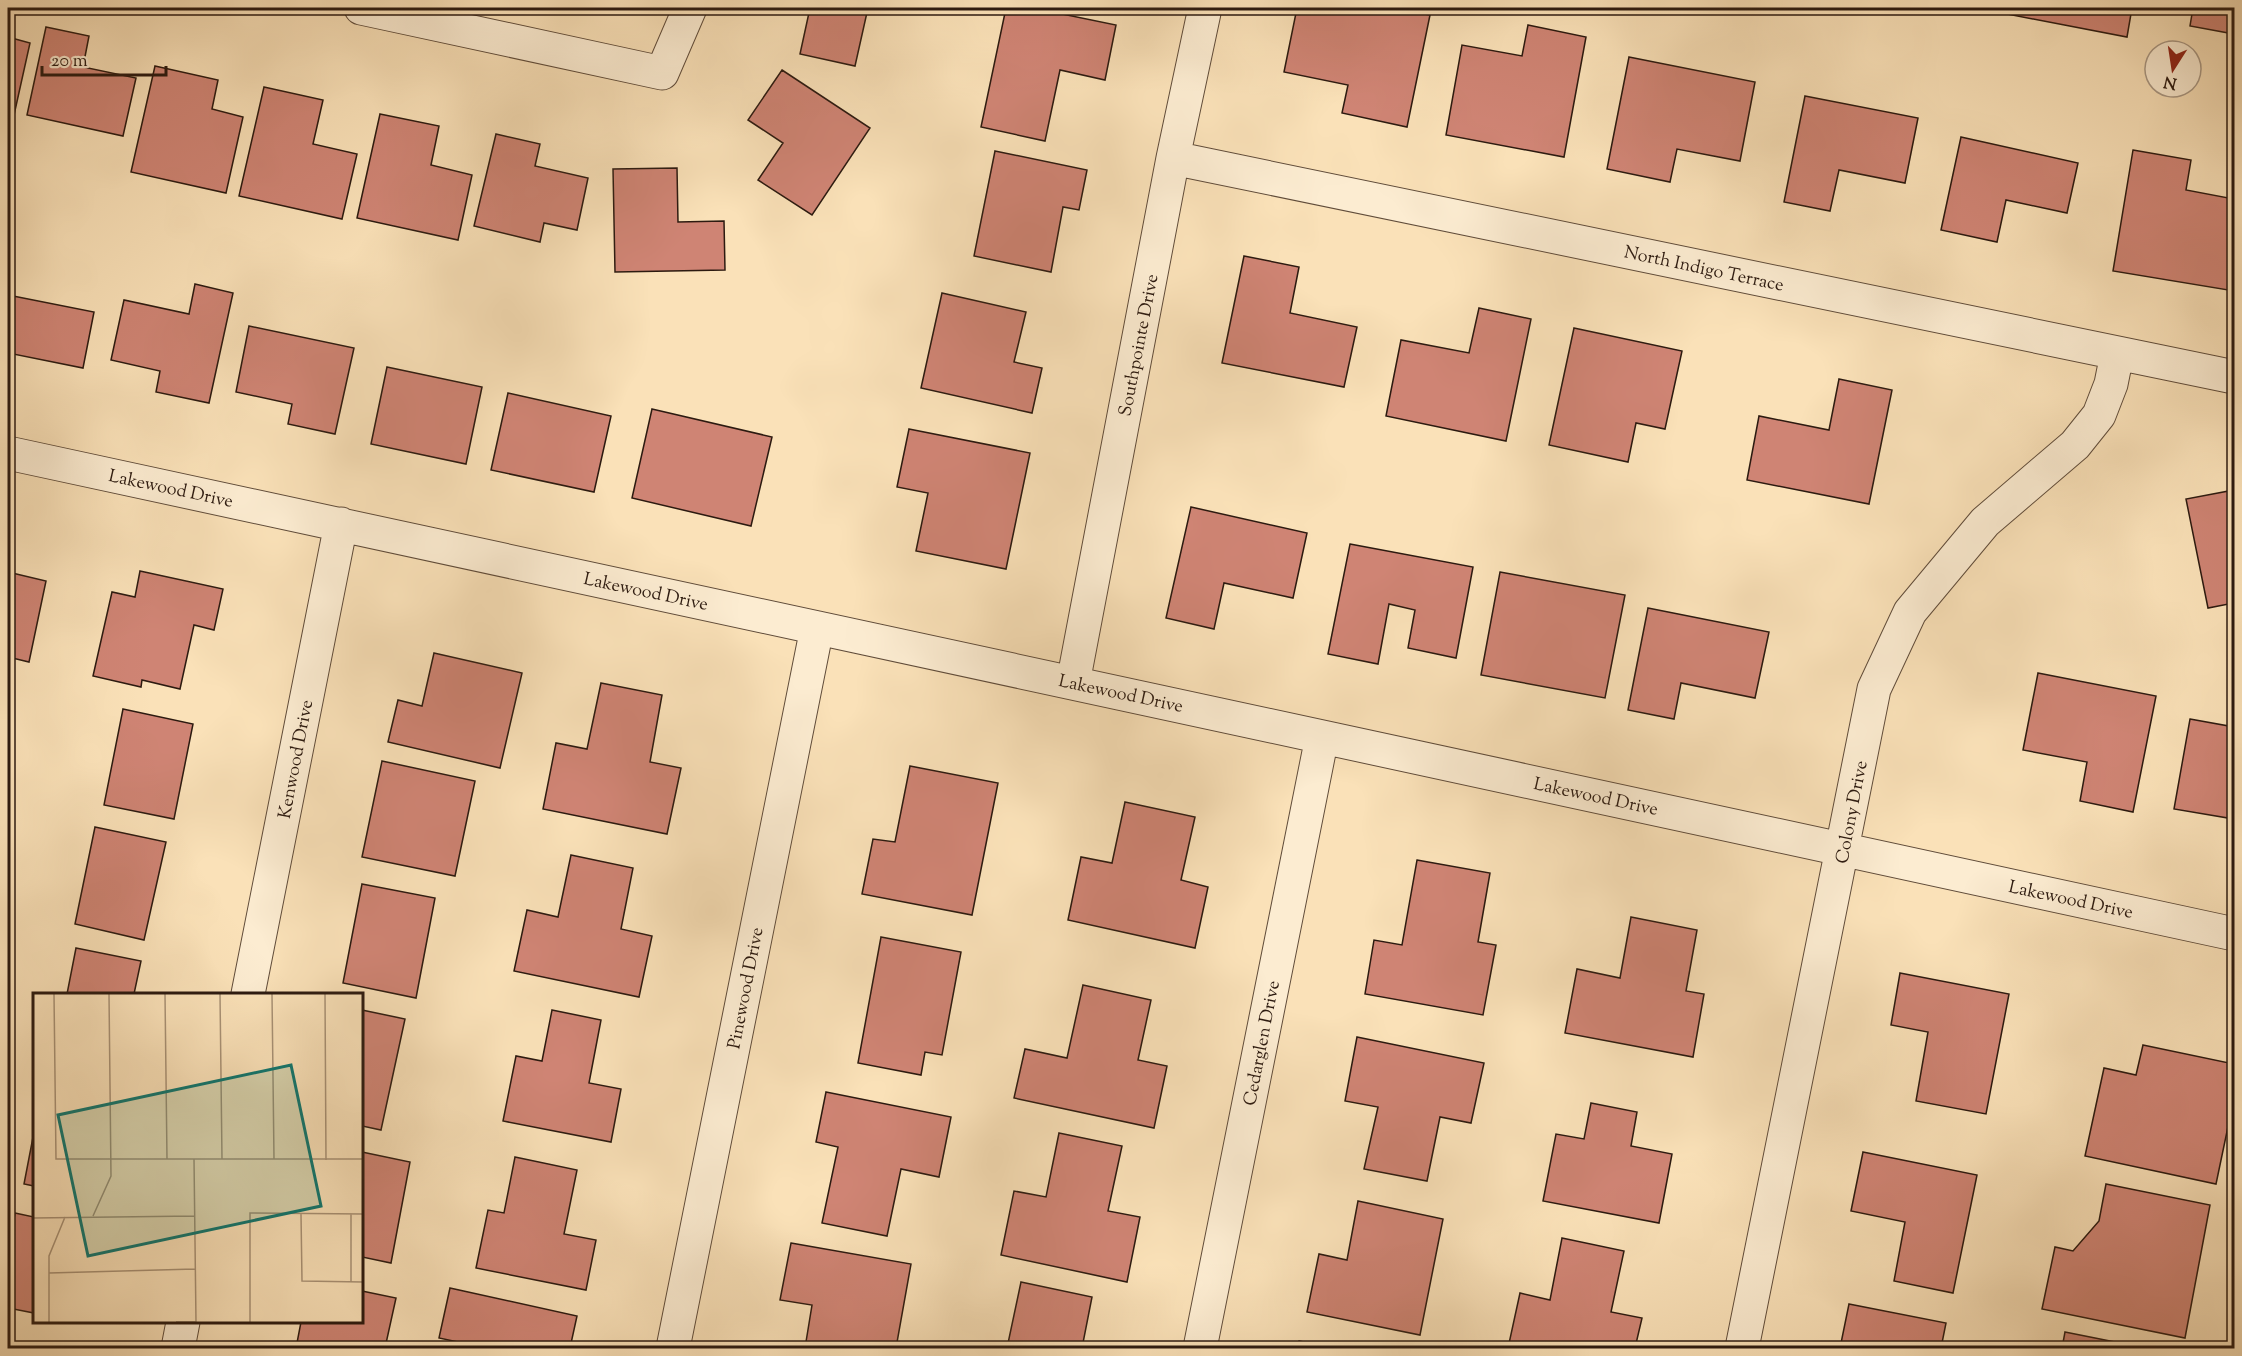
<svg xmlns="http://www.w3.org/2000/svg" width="2242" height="1356" viewBox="0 0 2242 1356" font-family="'Sorts Mill Goudy',serif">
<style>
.building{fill:#cf8474;stroke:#2c1a10;stroke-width:1.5}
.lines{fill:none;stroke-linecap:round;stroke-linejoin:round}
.minor-casing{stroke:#604c3a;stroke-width:35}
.minor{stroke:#fcecd1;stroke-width:33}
.labels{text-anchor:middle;stroke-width:5;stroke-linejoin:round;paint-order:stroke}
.street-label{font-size:18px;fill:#2c1a10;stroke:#fcecd1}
.inset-road{fill:none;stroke:#a89175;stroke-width:1.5}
.view{fill:#0f766e;fill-opacity:0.15;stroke:#0f766e;stroke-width:3}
.inset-edge{fill:none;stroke:#2c1a10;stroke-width:3}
</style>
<rect width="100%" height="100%" fill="#fae1b8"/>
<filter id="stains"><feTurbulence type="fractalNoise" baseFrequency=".00333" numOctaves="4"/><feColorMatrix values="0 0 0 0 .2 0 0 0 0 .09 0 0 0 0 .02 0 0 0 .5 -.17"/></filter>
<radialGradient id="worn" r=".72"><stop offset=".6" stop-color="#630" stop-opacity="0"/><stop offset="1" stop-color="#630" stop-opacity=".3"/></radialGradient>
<path class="building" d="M810 8H868L855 66 800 54Z
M1006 8H1033L1116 25 1105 80 1060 70 1045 141 981 127Z
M1297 8H1392L1430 15 1407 127 1342 113 1348 85 1284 72Z
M2009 8H2132L2127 37 2007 14Z
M2193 8H2234V34L2190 26Z
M1528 25 1586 37 1564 157 1446 135 1462 45 1522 56Z
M46 27 89 36 83 67 136 78 123 136 27 115Z
M8 37 30 43 8 142Z
M1629 57 1755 82 1740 161 1677 149 1670 182 1607 169Z
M155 66 218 80 212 109 243 117 226 193 131 172Z
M782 70 870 128 812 215 758 180 783 143 748 120Z
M264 87 323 100 313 144 357 154 342 219 239 196Z
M1805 96 1918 118 1905 183 1839 170 1830 211 1784 202Z
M380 114 439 126 431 165 472 175 458 240 357 218Z
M496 134 540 144 535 166 588 178 577 230 544 223 540 242 474 226Z
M1961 137 2078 163 2067 213 2006 200 1997 242 1941 230Z
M2133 150 2191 160 2186 190 2234 199V250L2228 290 2113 271Z
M995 151 1087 170 1079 210 1063 207 1051 272 974 256Z
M677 168 678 222 724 221 725 270 615 272 613 169Z
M1244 256 1299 267 1290 313 1357 327 1344 387 1222 363Z
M195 284 233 293 209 403 156 392 160 371 111 360 124 300 189 314Z
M942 293 1026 312 1014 362 1042 368 1032 413 921 388Z
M8 295 94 312 83 368 8 353Z
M1479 308 1531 319 1506 441 1386 416 1401 340 1469 353Z
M249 326 354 348 335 434 288 424 292 404 236 392Z
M1574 328 1682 351 1665 429 1636 423 1628 462 1549 445Z
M387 367 482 387 466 464 371 444Z
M1839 379 1892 390 1869 504 1747 480 1759 416 1829 430Z
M508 393 611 416 594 492 491 470Z
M652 409 772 437 751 526 632 498Z
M909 429 1030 453 1006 569 916 551 928 493 897 487Z
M2234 490V603L2208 608 2186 499Z
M1191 507 1307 533 1293 598 1224 583 1214 629 1166 618Z
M1350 544 1473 567 1456 658 1408 648 1415 610 1389 604 1378 664 1328 654Z
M140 571 223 589 214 630 194 625 180 689 142 680 141 687 93 676 112 592 135 597Z
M8 572 46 581 29 662 8 657Z
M1500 572 1625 595 1605 698 1481 675Z
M1648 608 1769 632 1755 698 1681 683 1674 719 1628 710Z
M434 653 522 673 500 768 388 742 398 700 422 706Z
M2038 673 2156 696 2133 812 2080 801 2087 762 2023 750Z
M601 683 662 695 650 762 681 768 667 834 543 809 556 743 587 749Z
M123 709 193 724 174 819 104 805Z
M2190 719 2234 727V819L2174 809Z
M382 761 475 781 455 876 362 857Z
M910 766 998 783 972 915 862 894 873 839 895 842Z
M1125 802 1195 817 1181 880 1208 887 1195 948 1068 920 1081 857 1112 863Z
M95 827 166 842 144 940 75 924Z
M571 855 633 868 621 929 652 936 639 997 514 971 527 910 558 917Z
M1417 860 1490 873 1478 942 1496 945 1483 1015 1365 994 1374 940 1402 945Z
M362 884 435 898 416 998 343 983Z
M1631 917 1697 930 1686 991 1704 994 1693 1057 1565 1033 1577 969 1620 978Z
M881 937 961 952 942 1055 925 1052 921 1075 858 1063Z
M76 948 141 961 134 994H67Z
M1900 973 2009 994 1986 1114 1916 1101 1928 1032 1891 1025Z
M1083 985 1151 1000 1138 1060 1167 1066 1154 1128 1014 1098 1025 1049 1067 1058Z
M362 1010 405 1019 381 1130 362 1126Z
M552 1010 601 1020 589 1083 621 1089 611 1142 503 1121 516 1056 542 1061Z
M1357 1037 1484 1063 1471 1123 1440 1117 1427 1181 1364 1169 1378 1107 1345 1101Z
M2143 1045 2234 1064V1098L2216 1184 2085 1156 2104 1068 2136 1075Z
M826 1092 951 1117 939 1177 901 1169 887 1236 822 1223 838 1147 816 1142Z
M1591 1103 1637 1112 1631 1146 1672 1154 1659 1223 1543 1201 1556 1134 1584 1139Z
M34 1132V1186L24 1184Z
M1059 1133 1122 1146 1108 1211 1140 1217 1127 1282 1001 1255 1014 1191 1046 1197Z
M362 1152 410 1162 391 1263 362 1257Z
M1863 1152 1977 1175 1953 1293 1894 1281 1905 1222 1851 1211Z
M515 1157 577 1170 564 1234 596 1240 586 1290 476 1268 488 1210 504 1213Z
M2106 1184 2210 1205 2185 1338 2042 1309 2055 1247 2073 1251 2099 1221Z
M1358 1201 1443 1219 1420 1335 1307 1312 1319 1254 1347 1260Z
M15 1213 34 1217V1313L8 1308V1251Z
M1562 1238 1624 1251 1611 1312 1642 1318 1635 1348H1508L1520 1293 1550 1300Z
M791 1243 911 1264 896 1348H805L812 1305 780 1300Z
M1021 1282 1092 1297 1082 1348H989V1344L1007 1348Z
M450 1288 577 1316 570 1348H486L439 1338Z
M362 1291 396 1298 385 1348H296L301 1322H362Z
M1849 1304 1946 1323 1941 1348H1840Z
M2065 1332 2145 1348H2062Z
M1299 1341 1333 1348H1297Z"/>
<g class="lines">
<g class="minor-casing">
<path id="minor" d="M361 8 662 73 690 8
M1173 158 2234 377
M8 453 2234 934
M1073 683 1173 158 1205 8
M248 994 341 524
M178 1348 183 1322
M673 1348 817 628
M1200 1348 1322 737
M1742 1348 1874 689 1910 612 1985 522 2075 445 2099 415 2111 384 2117 354"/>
</g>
<use href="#minor" class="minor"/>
</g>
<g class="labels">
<g class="street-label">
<text transform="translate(1704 268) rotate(12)" y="6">North Indigo Terrace</text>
<text transform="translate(1138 345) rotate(-79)" y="6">Southpointe Drive</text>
<text transform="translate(171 488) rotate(12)" y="6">Lakewood Drive</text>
<text transform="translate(646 591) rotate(12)" y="6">Lakewood Drive</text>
<text transform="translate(1121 693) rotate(12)" y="6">Lakewood Drive</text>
<text transform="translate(295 759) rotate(-79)" y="6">Kenwood Drive</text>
<text transform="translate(1596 796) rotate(12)" y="6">Lakewood Drive</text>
<text transform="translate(1851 812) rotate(-79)" y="6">Colony Drive</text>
<text transform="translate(2071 899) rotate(12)" y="6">Lakewood Drive</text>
<text transform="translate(745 988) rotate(-79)" y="6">Pinewood Drive</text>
<text transform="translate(1261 1043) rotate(-79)" y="6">Cedarglen Drive</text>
</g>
</g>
<g transform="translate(33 993)">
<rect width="330" height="330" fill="#fae1b8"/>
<path class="inset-road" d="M21 1 23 166H330M132 1 134 166M187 1 189 166M239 1 241 166M292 1 293 167M161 166 163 329M268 221 269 288 330 289M60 223 78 183 76 1M0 225 162 223M16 280 162 276M318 289V221M16 329V263L32 224M143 329H163M217 329V220L330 221"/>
<path class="view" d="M258 72 288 213 55 263 25 122Z"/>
<rect width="330" height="330" class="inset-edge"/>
</g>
<rect width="2242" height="1356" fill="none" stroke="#fae1b8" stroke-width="30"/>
<rect x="9" y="9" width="2224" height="1338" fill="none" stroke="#2c1a10" stroke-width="3"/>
<rect x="15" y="15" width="2212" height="1326" fill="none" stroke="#2c1a10" stroke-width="1.5"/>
<g transform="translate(2173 69) rotate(192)"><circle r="28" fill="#fcecd1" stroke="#a99884" stroke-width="1.5"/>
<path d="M0-4.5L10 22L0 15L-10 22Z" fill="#8f2418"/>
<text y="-9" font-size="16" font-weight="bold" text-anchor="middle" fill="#2c1a10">N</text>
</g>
<path d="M42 66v9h124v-9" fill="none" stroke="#2c1a10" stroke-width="3"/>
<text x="51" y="66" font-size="18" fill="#2c1a10" stroke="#fcecd1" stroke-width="4.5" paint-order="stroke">20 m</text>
<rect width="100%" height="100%" filter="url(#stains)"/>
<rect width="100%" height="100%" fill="url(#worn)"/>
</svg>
